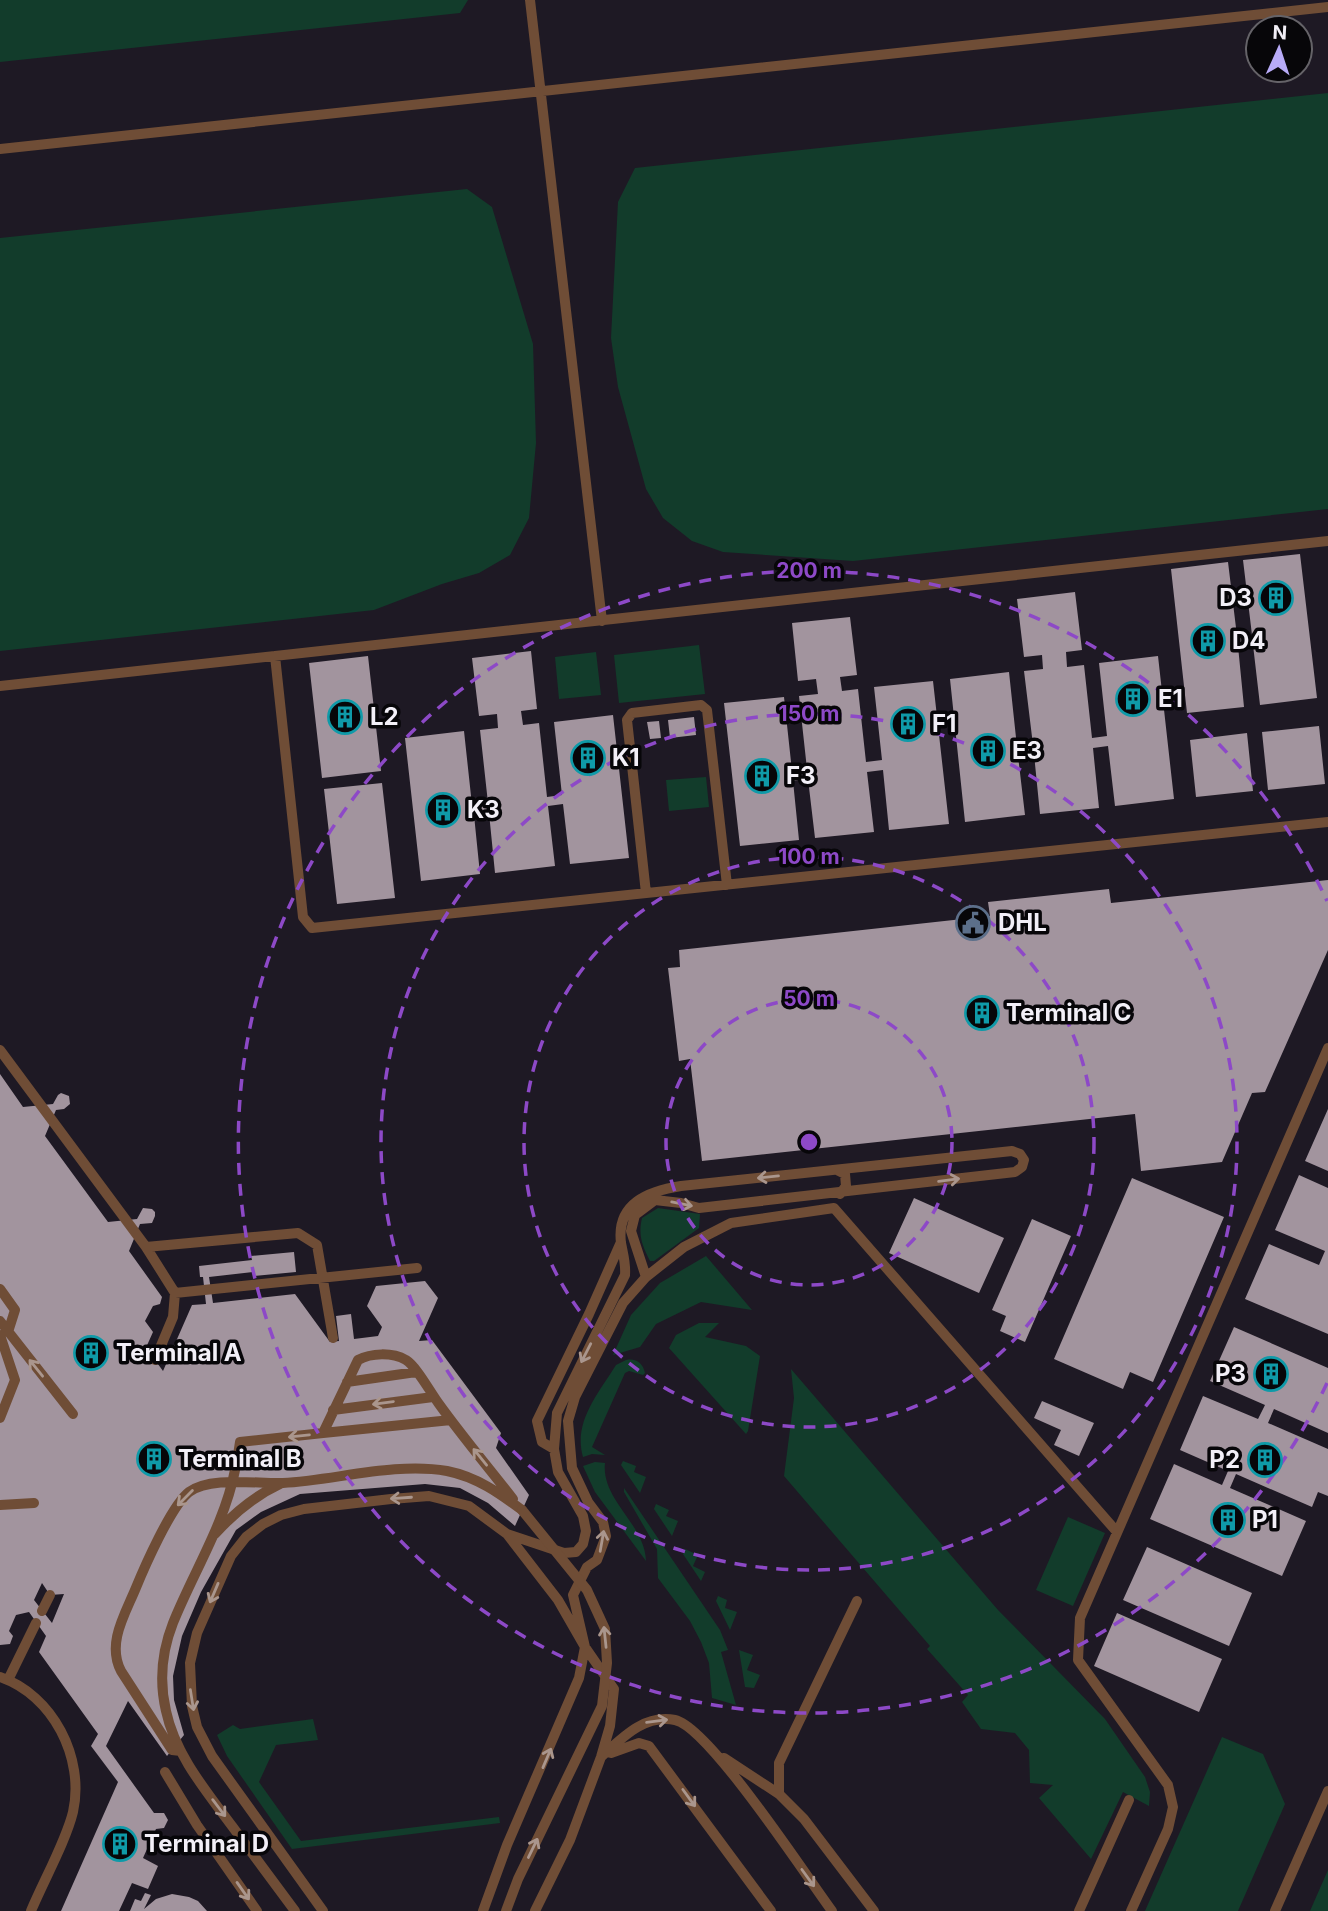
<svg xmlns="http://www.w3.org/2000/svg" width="1328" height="1911" viewBox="0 0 1328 1911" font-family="Inter,sans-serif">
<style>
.green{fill:#123c2b}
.building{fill:#a2949e;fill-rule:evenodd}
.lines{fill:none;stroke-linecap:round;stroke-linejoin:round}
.service{stroke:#6f4d36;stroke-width:10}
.service-bridge{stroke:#6f4d36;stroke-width:10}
.oneway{stroke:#aa968d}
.ring{fill:none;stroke:#8d49c7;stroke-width:3.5;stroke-dasharray:12 9}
.labels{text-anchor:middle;stroke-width:7;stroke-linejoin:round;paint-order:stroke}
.poi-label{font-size:24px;font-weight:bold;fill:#f2eff7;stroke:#070609;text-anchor:start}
.centre{fill:#8d49c7;stroke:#070609;stroke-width:3.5}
.ring-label{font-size:21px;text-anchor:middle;font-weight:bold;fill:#8d49c7;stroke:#070609;stroke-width:7;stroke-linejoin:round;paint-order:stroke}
</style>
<rect width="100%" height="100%" fill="#1e1924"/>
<path class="green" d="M0 0H468L460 13 0 62Z
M1328 93V509L853 561 723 552 692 541 663 518 646 489 618 387 611 338 618 202 635 168Z
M467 189 492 207 533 344 536 443 529 518 510 555 479 573 442 584 374 610 0 651V238Z
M699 645 705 694 619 703 614 655Z
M596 652 601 695 559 699 555 657Z
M706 777 709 807 669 811 666 780Z
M658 1208 700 1214 699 1228 654 1261H650C642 1245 638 1235 642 1218Z
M706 1256 752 1310 701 1302 656 1324 640 1347 613 1355 631 1315 660 1283Z
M699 1323H719L705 1337 746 1346 760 1356 748 1431 746 1434 669 1348 676 1335Z
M626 1360C636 1358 643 1363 645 1373L643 1375 629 1371 625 1373 592 1447 605 1455 592 1454 583 1457C573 1422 598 1394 616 1365Z
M791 1369 998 1610 1105 1719 1145 1777 1150 1792 1149 1806 1123 1792 1091 1859 1039 1798 1053 1785 1030 1783 1029 1750 1015 1733 981 1729 962 1702 968 1695 927 1649 930 1646 784 1476 794 1398Z
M623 1461 636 1466 634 1472 646 1477 640 1493 621 1465Z
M595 1462 605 1463C601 1500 645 1524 646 1561L595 1492 583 1466Z
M624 1488 720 1630 728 1650 721 1652 736 1705 712 1698 709 1663 701 1642 690 1621 658 1578 657 1549 624 1492Z
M656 1504 669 1510 666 1516 678 1521 672 1536 654 1509Z
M1068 1517 1105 1533 1073 1606 1036 1590Z
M685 1549 698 1555 693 1566 705 1572 701 1581 683 1554Z
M718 1596 727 1600 725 1608 737 1612 730 1630 716 1601Z
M739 1650 753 1655 747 1670 760 1675 754 1688 745 1687Z
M313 1719 318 1740 276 1745 259 1782 301 1841 499 1817 500 1823 292 1849 227 1756 217 1735 233 1725 240 1729Z
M1222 1737 1263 1754 1285 1804 1238 1911H1145Z
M1328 1870V1911H1310Z"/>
<path class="building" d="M1300 554 1317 698 1260 705 1253 645 1238 646 1244 707 1187 713 1171 569 1228 562 1237 636 1252 635 1243 560Z
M1075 592 1082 650 1066 652 1067 667 1084 665 1092 738 1107 736 1099 663 1158 656 1174 799 1115 806 1108 746 1093 748 1099 808 1040 814 1034 754 1018 756 1025 815 965 822 950 679 1009 672 1017 747 1033 745 1024 671 1043 669 1042 655 1024 657 1017 599Z
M850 617 857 675 840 677 842 691 858 689 866 762 882 760 874 687 933 681 949 824 889 830 883 770 867 772 874 832 815 838 808 779 793 781 799 840 740 846 724 703 784 697 792 771 807 769 799 696 818 694 816 679 798 681 792 623Z
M531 651 537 709 521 711 523 725 539 723 547 797 562 795 554 722 613 715 629 858 570 864 563 804 548 806 555 866 495 873 489 813 474 815 480 874 421 881 405 738 464 731 472 805 488 803 480 730 498 728 497 714 479 716 472 658Z
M368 656 381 771 322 778 309 663Z
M694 717 696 735 670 738 668 720Z
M659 721 661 738 650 739 647 722Z
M1319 726 1325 784 1268 790 1262 732Z
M1247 733 1253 791 1196 797 1190 740Z
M382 783 395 898 337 904 324 789Z
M1328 880V950L1265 1092 1252 1093 1222 1162 1141 1171 1135 1114 702 1161 690 1059 679 1061 668 968 680 967 679 950 990 916 988 902 1109 889 1111 903Z
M0 1074 23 1107 53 1104 58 1095 61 1093 69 1096 70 1104 64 1109 56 1110 45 1136 108 1222 137 1219 143 1208 152 1209 155 1212V1216L152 1223 140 1224 129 1251 162 1297 160 1304 153 1306 145 1321 153 1332 140 1361 155 1360 163 1371 192 1305 206 1304 203 1277H200L199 1266 252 1260 251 1256 294 1252 296 1272 253 1276V1272L209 1277 213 1303 295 1294 330 1342 339 1341 336 1316 351 1314 354 1339 378 1336 382 1327 367 1306 376 1286 425 1281 438 1298 419 1341 432 1340 501 1433 496 1448 529 1495 515 1526 488 1503 460 1488 425 1484 300 1494 261 1512 236 1530 201 1592 182 1636 173 1676 174 1700 184 1735 167 1756 128 1701 106 1746 154 1813H164L168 1820 164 1828 156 1829 143 1858 158 1866 148 1889 132 1883 119 1911H61L118 1782 91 1746 98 1734 39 1652 46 1636 29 1612 16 1615 9 1631 13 1636 10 1644 0 1645ZM42 1583 50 1595 64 1594 52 1623 34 1600Z
M1328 1109V1171L1305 1161Z
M1299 1175 1328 1188V1334L1245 1299 1269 1244 1319 1265 1325 1251 1275 1230Z
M1132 1178 1224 1217 1153 1382 1130 1372 1123 1389 1054 1359Z
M914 1198 1004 1238 979 1293 889 1253Z
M1032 1219 1071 1236 1025 1342 1000 1331 1006 1316 992 1310Z
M1234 1327 1328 1368V1433L1274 1409 1268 1423 1328 1449V1496L1318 1492 1312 1507 1236 1474 1230 1488 1306 1521 1282 1576 1150 1519 1174 1464 1222 1485 1228 1471 1180 1450 1203 1396 1258 1419 1265 1405 1210 1381Z
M1042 1401 1094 1423 1079 1456 1054 1445 1061 1430 1034 1418Z
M1147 1547 1252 1593 1229 1646 1123 1600Z
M1117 1613 1222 1659 1199 1712 1094 1666Z
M145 1893 151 1895 144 1909 156 1899 172 1894 189 1897 198 1901 207 1911H130L135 1899 141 1901Z"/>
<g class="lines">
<path class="service" d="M530 0 602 621
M0 149 1328 7
M275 656 303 917 312 928 1328 822
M0 686 1328 541
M646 893 627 720 632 713 701 705 707 710 727 885
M0 1050 146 1247 175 1293 417 1268
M837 1170 845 1174 846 1186 840 1194
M146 1247 298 1233 317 1245 333 1338
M0 1289 15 1310 8 1332
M0 1321 73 1414
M0 1335 15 1380 0 1418
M155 1360 173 1317 175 1293
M347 1382 416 1372
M333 1410 433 1397
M323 1433 451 1420
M554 1449 542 1442 537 1421 589 1314 621 1242
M238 1455 240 1442 323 1433 358 1360C371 1353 392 1352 406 1360 417 1367 430 1392 439 1404 462 1436 488 1467 513 1499
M235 1470C225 1523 193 1573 173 1623 162 1651 159 1681 166 1711 175 1754 206 1791 232 1826 253 1854 274 1883 295 1911
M0 1505 34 1503
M215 1534C234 1513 254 1496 280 1484
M507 1534 564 1553 576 1552 583 1544 586 1531 583 1516 558 1472 554 1449 557 1413 625 1275C626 1263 623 1254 621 1243 616 1203 649 1191 681 1186L1012 1151 1020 1154 1024 1160 1022 1167 1015 1172 699 1208 681 1203 655 1200 635 1215 631 1231 646 1277
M42 1611 50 1595
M0 1677C53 1695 85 1758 73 1812 66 1841 43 1882 31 1911
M8 1680 36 1623
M181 1751 172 1750 121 1671C107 1644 124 1616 135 1590 144 1568 171 1506 189 1492 210 1476 257 1484 283 1483 336 1480 395 1462 447 1471 477 1477 499 1493 522 1510
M611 1753 639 1743 649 1746 771 1911
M601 1757C622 1738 644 1714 675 1720 709 1727 806 1876 832 1911
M724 1758 779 1794 804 1819 874 1911
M165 1772 197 1825 257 1911
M779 1794V1763L857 1601
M323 1911 212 1756 197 1727 192 1706 190 1663 197 1633 231 1556 246 1537 263 1524 281 1515 304 1509 391 1499 429 1496 469 1506 507 1534 558 1600 585 1647 614 1689 610 1726 601 1757 570 1840 535 1911
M483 1911 507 1845 579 1678 585 1647 573 1595 587 1567 597 1560 606 1536 603 1522 588 1502 572 1468 568 1421 575 1397 623 1303 646 1277 684 1247 731 1223 834 1208 1117 1532
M1079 1911 1129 1800
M1131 1911 1168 1829 1173 1807 1168 1785 1078 1660 1080 1618 1328 1048
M1275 1911 1328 1791"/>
<path class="service-bridge" d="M506 1911 518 1879 602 1706 607 1663 605 1629 587 1590 522 1510"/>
</g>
<defs><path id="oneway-shaft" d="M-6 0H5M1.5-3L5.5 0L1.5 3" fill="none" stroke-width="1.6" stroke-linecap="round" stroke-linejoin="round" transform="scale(1.75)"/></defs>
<g class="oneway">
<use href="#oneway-shaft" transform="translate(768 1177) rotate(174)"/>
<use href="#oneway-shaft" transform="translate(949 1180) rotate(-7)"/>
<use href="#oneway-shaft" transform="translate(682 1204) rotate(11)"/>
<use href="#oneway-shaft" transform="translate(586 1353) rotate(117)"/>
<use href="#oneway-shaft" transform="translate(36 1368) rotate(-129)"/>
<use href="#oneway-shaft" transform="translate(383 1403) rotate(172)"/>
<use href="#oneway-shaft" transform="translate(299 1436) rotate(174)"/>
<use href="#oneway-shaft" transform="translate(480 1457) rotate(-129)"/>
<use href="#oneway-shaft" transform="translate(185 1498) rotate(135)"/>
<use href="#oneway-shaft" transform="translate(401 1498) rotate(176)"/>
<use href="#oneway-shaft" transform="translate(602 1541) rotate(-80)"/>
<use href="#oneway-shaft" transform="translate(214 1593) rotate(113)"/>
<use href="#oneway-shaft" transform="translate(605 1637) rotate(-96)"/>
<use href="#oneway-shaft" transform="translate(192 1700) rotate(81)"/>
<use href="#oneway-shaft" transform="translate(657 1721) rotate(-7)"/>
<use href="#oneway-shaft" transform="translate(547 1758) rotate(-67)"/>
<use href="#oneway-shaft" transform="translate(689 1798) rotate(54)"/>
<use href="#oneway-shaft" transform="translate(219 1808) rotate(53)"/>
<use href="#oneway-shaft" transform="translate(533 1848) rotate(-64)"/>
<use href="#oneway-shaft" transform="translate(808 1878) rotate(54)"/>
<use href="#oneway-shaft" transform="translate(243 1891) rotate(55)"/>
</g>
<g class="ring">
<circle cx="809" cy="1142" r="143"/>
<circle cx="809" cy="1142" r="285"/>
<circle cx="809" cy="1142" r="428"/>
<path d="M1327 1383A571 571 0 1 1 1327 901"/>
</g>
<defs>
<g id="building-ring" transform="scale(1.75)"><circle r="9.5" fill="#070609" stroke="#0f9aa8" stroke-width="1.5"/><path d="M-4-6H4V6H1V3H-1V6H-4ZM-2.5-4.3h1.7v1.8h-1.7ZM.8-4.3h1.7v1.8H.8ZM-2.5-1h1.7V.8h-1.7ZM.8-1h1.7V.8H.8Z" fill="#0f9aa8"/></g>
<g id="civic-ring" transform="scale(1.75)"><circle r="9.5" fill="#070609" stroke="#5c6f8a" stroke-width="1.5"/><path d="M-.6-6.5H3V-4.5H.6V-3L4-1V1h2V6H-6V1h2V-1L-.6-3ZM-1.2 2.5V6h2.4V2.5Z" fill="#5c6f8a"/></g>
</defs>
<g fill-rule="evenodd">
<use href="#building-ring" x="1276" y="598"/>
<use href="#building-ring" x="1208" y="641"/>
<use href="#building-ring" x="1133" y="699"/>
<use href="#building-ring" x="345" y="717"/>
<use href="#building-ring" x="908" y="724"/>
<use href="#building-ring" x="988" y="751"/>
<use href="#building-ring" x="588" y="758"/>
<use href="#building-ring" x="762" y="776"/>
<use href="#building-ring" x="443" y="810"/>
<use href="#civic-ring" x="973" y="923"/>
<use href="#building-ring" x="982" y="1013"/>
<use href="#building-ring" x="91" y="1353"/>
<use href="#building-ring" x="1271" y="1374"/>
<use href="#building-ring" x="154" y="1459"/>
<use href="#building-ring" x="1265" y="1460"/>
<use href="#building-ring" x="1228" y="1520"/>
<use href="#building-ring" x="120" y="1844"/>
</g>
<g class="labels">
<g class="poi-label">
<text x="1252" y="606" text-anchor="end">D3</text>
<text x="1232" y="649">D4</text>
<text x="1158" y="707">E1</text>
<text x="370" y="725">L2</text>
<text x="932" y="732">F1</text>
<text x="1012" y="759">E3</text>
<text x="612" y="766">K1</text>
<text x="786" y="784">F3</text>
<text x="467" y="818">K3</text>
<text x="998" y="931">DHL</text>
<text x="1006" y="1021">Terminal C</text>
<text x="116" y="1361">Terminal A</text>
<text x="1246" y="1382" text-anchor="end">P3</text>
<text x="178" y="1467">Terminal B</text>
<text x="1240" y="1468" text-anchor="end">P2</text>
<text x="1252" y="1528">P1</text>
<text x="144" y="1852">Terminal D</text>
</g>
</g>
<circle cx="809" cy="1142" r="10" class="centre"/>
<g class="ring-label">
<text x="809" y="578">200 m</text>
<text x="809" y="721">150 m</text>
<text x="809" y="864">100 m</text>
<text x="809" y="1006">50 m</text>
</g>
<g transform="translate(1279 49) rotate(3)"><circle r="33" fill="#070609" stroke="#656368" stroke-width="2"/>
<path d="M0-5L12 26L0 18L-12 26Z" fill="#b8abf7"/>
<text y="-10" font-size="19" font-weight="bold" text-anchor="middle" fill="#f2eff7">N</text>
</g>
</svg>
